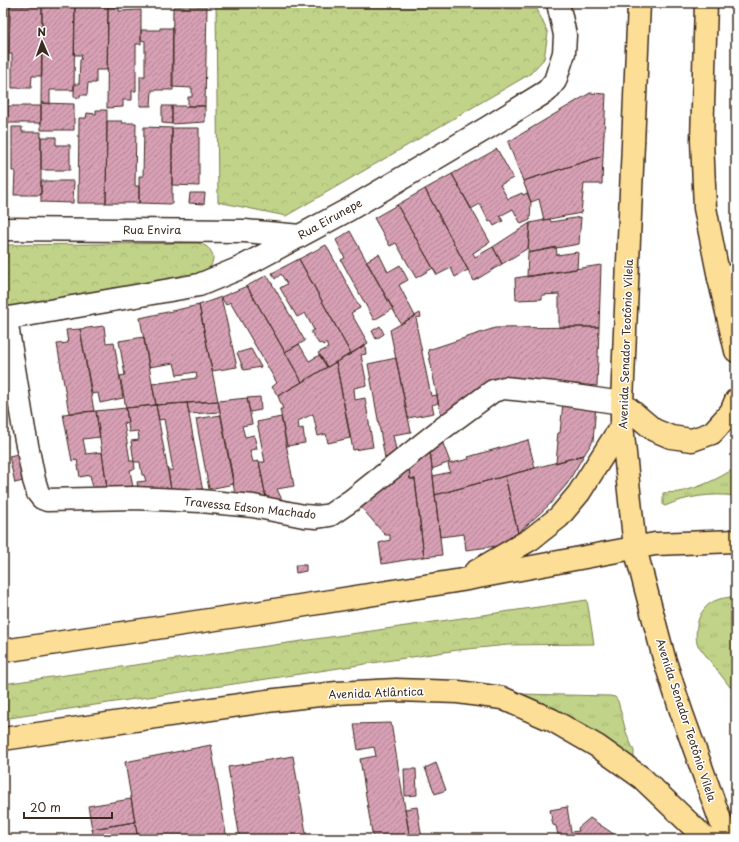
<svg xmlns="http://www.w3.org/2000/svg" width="739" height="842" viewBox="0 0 739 842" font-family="'Playpen Sans',sans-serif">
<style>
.grass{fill:url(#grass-tufts);stroke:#7e7e53}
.park{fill:url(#park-crowns);stroke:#7e7e53}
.building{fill:url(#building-hatch);stroke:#3b2a1e}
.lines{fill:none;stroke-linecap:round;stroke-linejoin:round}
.minor-casing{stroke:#3b2a1e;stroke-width:25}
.primary-casing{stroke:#3b2a1e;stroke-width:25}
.minor{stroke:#fff;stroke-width:22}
.primary{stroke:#fcde96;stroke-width:22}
.labels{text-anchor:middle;stroke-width:3;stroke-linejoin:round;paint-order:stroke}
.street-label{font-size:11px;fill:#3b2a1e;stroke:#fff}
</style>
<defs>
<pattern id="grass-tufts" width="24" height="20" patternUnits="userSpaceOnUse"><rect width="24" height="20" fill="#c0d388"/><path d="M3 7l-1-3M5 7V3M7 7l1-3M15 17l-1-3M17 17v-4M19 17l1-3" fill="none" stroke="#a6b575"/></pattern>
<pattern id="park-crowns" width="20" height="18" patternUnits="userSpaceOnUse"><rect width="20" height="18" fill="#c0d388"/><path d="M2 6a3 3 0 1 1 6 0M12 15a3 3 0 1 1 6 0" fill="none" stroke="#a6b575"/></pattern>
<pattern id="building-hatch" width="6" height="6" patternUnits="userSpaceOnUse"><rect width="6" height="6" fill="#d7a0b5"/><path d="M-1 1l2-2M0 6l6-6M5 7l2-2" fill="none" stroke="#b08393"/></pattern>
</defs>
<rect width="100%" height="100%" fill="#fff"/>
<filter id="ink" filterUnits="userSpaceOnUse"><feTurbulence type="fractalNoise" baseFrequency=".025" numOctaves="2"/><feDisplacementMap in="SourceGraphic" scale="8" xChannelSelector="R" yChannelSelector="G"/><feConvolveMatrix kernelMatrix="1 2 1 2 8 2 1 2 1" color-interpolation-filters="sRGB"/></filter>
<g filter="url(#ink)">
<path class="grass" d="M735 468 736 496C711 493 688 496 665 506L663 505V493C668 492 673 493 679 492 699 488 718 479 735 468Z
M730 597H736V685L730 687 697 644C694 627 699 606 717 600 721 598 726 598 730 597Z
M518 694 610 696 615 697 618 701 626 732 634 751V760Z"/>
<path class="park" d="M216 6 537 9 548 33 544 59 530 74 286 216 218 202Z
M197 243C216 246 219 265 201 274L3 308V245Z
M587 600 594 644 508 645 458 650 3 719V684Z"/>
<path class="building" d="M3 6H10L8 104H3Z
M10 6H42V76H32L31 88H12V54H9Z
M42 6H75L74 90H50V104L41 103Z
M75 6 108 7 107 70H96V83H88L87 95H80V98L74 97V84H79L80 60H81L82 55H74Z
M108 7H119V11L141 10V44H136V91H132V100H123V107L107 108Z
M173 7H207L205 106H188V97H192V88L172 87Z
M160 28H173V90H152L151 106H140V76H145V41L141 40V30H160Z
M590 93 606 94 603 156 523 181 508 142Z
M41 103 74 104V130H41Z
M8 106H41V123H8Z
M162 106H172V124L162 123Z
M172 106H205V122L172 124Z
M96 110H107L106 203H78L79 118H86L87 113 96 114Z
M107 121H122V123H136L135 186H139V203H106Z
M12 127H22V132H41V195H14L15 171H12Z
M144 127 172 128V204L139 203V176H143Z
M172 128H199V186L172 185Z
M41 137H56V145H70V170H41Z
M3 146V149H6V166H4L3 172Z
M497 149 513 178 500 185 508 199 522 193 523 195 527 193 531 202 530 220 521 224 513 209 500 216 503 221 494 226 491 221 489 222 480 204 471 209 452 174Z
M603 156 602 184H584L581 213 544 220 539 199 531 202 523 181Z
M452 174 490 242 473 253 475 257 493 247 502 264 474 281 425 189Z
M41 181H74L73 203 41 202Z
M425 189 468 270 455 277 451 268 437 275 397 205Z
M190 193H205L204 204 189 203Z
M397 205 433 268 416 278 396 243 390 246 374 218Z
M581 217 579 244 528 253 530 223 550 219 551 222Z
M530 223 528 248 502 264 493 247Z
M350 231 393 309 374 320 341 260 345 258 336 240Z
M326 245 360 308 351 313 368 343 351 354 299 259Z
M556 247 557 255 578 252 577 269 527 277 528 253Z
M379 254 388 272 400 265 408 280 399 285 415 316 401 324 366 261Z
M299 259 351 354 327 367 318 353 328 348 326 343 323 345 321 343 319 344 311 332 314 330 305 313 297 317 280 288 287 284 281 274 275 279 272 273Z
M601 265 599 327H559V294L542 295V299L516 300 515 278Z
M267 275 305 341 285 352 247 286Z
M247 286 302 382 278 396 272 387 277 383 230 302 226 305 221 297Z
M221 297 237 367 212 371 199 305Z
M199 305 218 401 156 405 152 384 197 378 196 372 177 375 174 363 149 367 140 318Z
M420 313 421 317 416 318 418 327 417 328 431 396 437 395 438 403 432 405 434 413 408 418 390 330Z
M104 326 106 343 114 342 123 398 100 403 98 393 92 394 80 329Z
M380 326 384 334 376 339 372 331Z
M599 327 597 386 525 379H497L442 421 428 350 495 328Z
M80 329 94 411 69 413 57 344 68 343 66 330Z
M144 337 156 405 126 408 120 376 125 375 119 341Z
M299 344 309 361 320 355 327 367 302 382 285 352Z
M365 345 366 354 361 355 367 385 354 388 355 400 365 398 373 447 353 450 336 362Z
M251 349 261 367 244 370 237 353Z
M396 358 411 432 393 435 397 455 385 458 368 364Z
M336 362 350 438 328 443 326 434 318 436 313 414 298 421 299 429 303 428 305 443 287 446 280 409H283L278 396Z
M260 397 261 410 250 412 247 398Z
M247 398 252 424 242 426 245 437 254 435 257 449 250 450 253 462 259 461 266 498 235 494 218 401Z
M218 401 220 412 189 414 187 403Z
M563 402 596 405 593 441 584 455 556 463 558 441H557L558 433H560Z
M187 403 203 492 171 489 168 470H173L164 419 159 420 156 405Z
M156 405 171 489 138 488 137 482 146 481 144 475H142L140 462H134L131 441 139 440 138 431 129 432 126 408Z
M126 408 128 422 124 423 130 461H134L135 469 130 470 133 488H107L96 411Z
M96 411 100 437 83 439 86 454 102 452 107 488H93L90 475 80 477 77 460 72 461 63 414Z
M221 415 234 484 209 489 196 419Z
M281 417 294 486 277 489 283 502 266 498 259 462H265L257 422Z
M528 440 535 468 435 495 433 476 450 472 448 464 469 459 468 457Z
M442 441 450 462 432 469 430 450Z
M430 450 442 555 424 557 415 479H410L409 467Z
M18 454 23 481 15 483 9 456Z
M584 455 567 484 549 505 518 533 505 476Z
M409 467 410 479H415L424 557 382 564 379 543 390 540V535H385L360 506Z
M505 476 518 533 497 546 466 550 464 534 440 537 435 495Z
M295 565H306V571L296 573Z
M391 723 410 839H373L360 759 376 756 374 747 358 750 354 724Z
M211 745 227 839H138L125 762Z
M293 756 307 839H240L228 767Z
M436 763 446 790 435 794 425 768Z
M404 769H416L417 795 405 796Z
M736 781V791L733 782Z
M131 799 135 822 92 829 88 806Z
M417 807 422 839H410L405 809Z
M567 807 571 832 579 831 578 828 590 818 621 839H559L556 826 553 825 550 810Z
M135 822 138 839H94L92 829Z"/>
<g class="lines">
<g class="minor-casing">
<path id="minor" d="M3 229 245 231 300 236
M719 278 736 276
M3 319 199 285 240 268 348 210 487 128 547 91 555 81 564 53 565 35 558 3
M6 319 24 430 34 480 38 493 42 498 47 500 134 498 201 501 253 506 304 516 317 517 330 515 352 500 439 431 493 391 504 388 554 393 622 403"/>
</g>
<g class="primary-casing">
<path id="primary" d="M639 3 622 403V425L635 548 664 658 681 711 727 839
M706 3 702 140 705 208 719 278 736 351
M622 403 654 430 671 437 692 440 712 433 731 412 736 400
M475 572 531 539 559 517 579 493 622 425
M3 651 256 613 462 580 655 544 736 541
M3 739 267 701 337 693 396 690 458 692 502 698 552 720 597 746 642 778 706 839"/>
</g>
<use href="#minor" class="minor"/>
<use href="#primary" class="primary"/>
</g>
</g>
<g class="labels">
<g class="street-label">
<text transform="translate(330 219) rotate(-29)" y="4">Rua Eirunepe</text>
<text x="152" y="234">Rua Envira</text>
<text transform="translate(626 344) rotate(-88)" y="4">Avenida Senador Teotônio Vilela</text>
<text transform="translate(250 508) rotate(6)" y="4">Travessa Edson Machado</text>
<text transform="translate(376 693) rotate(-2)" y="4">Avenida Atlântica</text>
<text transform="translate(686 720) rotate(72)" y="4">Avenida Senador Teotônio Vilela</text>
</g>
</g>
<rect width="739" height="842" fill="none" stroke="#fff" stroke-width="16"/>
<rect x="8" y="8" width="723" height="826" fill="none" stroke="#3b2a1e" stroke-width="1.5" filter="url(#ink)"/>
<g transform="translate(42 42) rotate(358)" stroke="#ffffff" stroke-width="3" paint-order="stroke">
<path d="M0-3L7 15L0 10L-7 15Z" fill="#3b2a1e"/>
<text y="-6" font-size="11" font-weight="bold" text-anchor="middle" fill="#3b2a1e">N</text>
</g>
<path d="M24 812v6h88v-6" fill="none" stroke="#3b2a1e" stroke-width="2"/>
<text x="30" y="812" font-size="12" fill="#3b2a1e" stroke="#ffffff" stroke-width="3" paint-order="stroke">20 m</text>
</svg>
